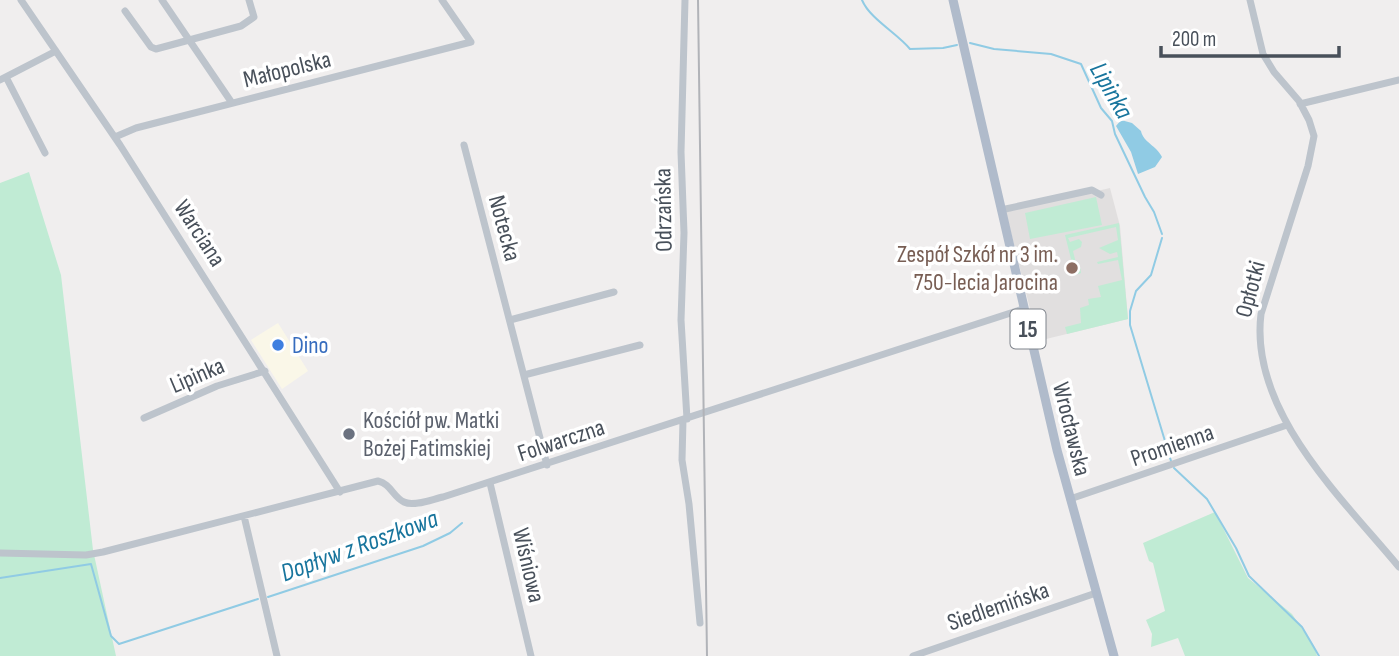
<svg xmlns="http://www.w3.org/2000/svg" width="1399" height="656" viewBox="0 0 1399 656" font-family="'Sofia Sans Condensed',sans-serif">
<style>
.commercial{fill:#faf7e8}
.education{fill:#e1dfdf}
.green{fill:#c0ebd4}
.water{fill:#90cbe4}
.lines{fill:none;stroke-linecap:round;stroke-linejoin:round}
.stream{stroke:#90cbe4;stroke-width:2}
.minor{stroke:#bdc4cc;stroke-width:7}
.major{stroke:#b0bbcb;stroke-width:9}
.rail{stroke:#b1b3b8;stroke-width:2}
.education-dot{fill:#8d6e63;stroke:#fff;stroke-width:2.5}
.shop-dot{fill:#3f7fe0;stroke:#fff;stroke-width:2.5}
.worship-dot{fill:#6b7280;stroke:#fff;stroke-width:2.5}
.labels{text-anchor:middle;stroke-width:7;stroke-linejoin:round;paint-order:stroke}
.shield{fill:#fff;stroke:#7f848c;stroke-width:2}
.shield-label{font-size:23px;font-weight:bold;fill:#48505a}
.street-label{font-size:24px;fill:#48505a;stroke:#fff}
.education-label{font-size:24px;fill:#785e54;stroke:#fff;text-anchor:end}
.shop-label{font-size:24px;fill:#366cbe;stroke:#fff;text-anchor:start}
.worship-label{font-size:24px;fill:#5b616d;stroke:#fff;text-anchor:start}
.water-label{font-size:26px;font-style:italic;fill:#18759d;stroke:#fff}
</style>
<rect width="100%" height="100%" fill="#f0eeee"/>
<path class="commercial" d="M278 323 308 371 282 389 251 340Z"/>
<path class="education" d="M1110 188 1120 226 1128 319 1038 341 1006 212Z"/>
<path class="green" d="M29 172 61 275 93 550 116 656H0V183Z
M1096 197 1102 225 1030 239 1025 213Z
M1119 223 1128 319 1067 334 1065 327 1081 323 1080 308 1089 305 1088 299 1101 297 1098 286 1122 280 1118 260 1098 264 1097 262 1118 257 1117 252 1110 254 1099 248 1118 240 1116 227 1068 238 1070 242 1079 239 1082 242 1081 247 1073 251 1077 267H1080L1081 273 1075 275 1065 235Z
M1215 512 1248 578 1292 614 1314 646 1317 656H1185L1178 638 1151 647 1152 634 1146 620 1165 611 1153 563 1149 561 1143 543Z"/>
<path class="water" d="M1121 120 1132 123 1141 131C1143 142 1157 146 1162 157L1155 167 1138 174 1131 152 1116 126Z"/>
<g class="lines">
<path class="stream" d="M862 0C870 19 897 33 910 49L943 48 957 45
M970 43 994 49 1051 54 1081 64 1101 108 1112 121 1115 134 1145 197 1154 212 1162 234
M1162 238 1151 275 1136 291 1130 311V325L1171 461
M1174 468 1207 499 1236 548 1249 576 1302 627 1319 656
M0 578 91 564 111 636 119 644 258 599
M268 597 423 546 450 533 462 523"/>
<path class="minor" d="M21 0 120 145 340 492
M162 0 232 103
M685 0 681 152 684 233 681 320 687 419
M1250 0 1263 54 1274 72 1299 101 1309 120 1314 136 1308 166 1261 314C1249 411 1342 498 1399 567
M125 11 151 47 156 49 241 26 254 17 249 0
M6 77 45 153
M0 80 56 51
M1300 104 1399 80
M115 137 136 128 471 42 442 0
M464 145 547 465
M1001 210 1092 190 1101 195
M510 320 614 292
M524 375 640 345
M144 418 217 386 265 371
M683 420 682 460 689 504 700 623
M490 483 531 656
M1070 499 1287 425
M244 516 277 656
M0 553 86 555 103 552 378 481C391 484 393 497 404 502 414 507 433 499 443 497L1023 309
M913 656 1096 593"/>
<path class="major" d="M953 0 1057 450 1114 656"/>
<path class="rail" d="M698 0 707 656"/>
</g>
<circle class="education-dot" cx="1072" cy="268" r="7"/>
<circle class="shop-dot" cx="278" cy="345" r="7"/>
<circle class="worship-dot" cx="349" cy="434" r="7"/>
<g class="labels">
<rect class="shield" x="1010.5" y="309.5" width="35" height="39" rx="5"/>
<g class="shield-label">
<text x="1028" y="337">15</text>
</g>
<g class="street-label">
<text transform="translate(287 69) rotate(-14)" y="8">Małopolska</text>
<text transform="translate(663 210) rotate(-91)" y="8">Odrzańska</text>
<text transform="translate(505 228) rotate(75)" y="8">Notecka</text>
<text transform="translate(200 233) rotate(57)" y="8">Warciana</text>
<text transform="translate(1250 289) rotate(-75)" y="8">Opłotki</text>
<text transform="translate(197 375) rotate(-23)" y="8">Lipinka</text>
<text transform="translate(1072 429) rotate(76)" y="8">Wrocławska</text>
<text transform="translate(561 440) rotate(-18)" y="8">Folwarczna</text>
<text transform="translate(1172 445) rotate(-19)" y="8">Promienna</text>
<text transform="translate(529 565) rotate(77)" y="8">Wiśniowa</text>
<text transform="translate(998 606) rotate(-19)" y="8">Siedlemińska</text>
</g>
<g class="education-label">
<text x="1058" y="262">Zespół Szkół nr 3 im.<tspan x="1058" dy="28">750-lecia Jarocina</tspan></text>
</g>
<g class="shop-label">
<text x="292" y="353">Dino</text>
</g>
<g class="worship-label">
<text x="363" y="428">Kościół pw. Matki<tspan x="363" dy="28">Bożej Fatimskiej</tspan></text>
</g>
<g class="water-label">
<text transform="translate(1112 90) rotate(60)" y="9">Lipinka</text>
<text transform="translate(359 545) rotate(-20)" y="9">Dopływ z Roszkowa</text>
</g>
</g>
<path d="M1161 46v10h178v-10" fill="none" stroke="#48505a" stroke-width="3.5"/>
<text x="1172" y="46" font-size="21" fill="#48505a" stroke="#ffffff" stroke-width="5" paint-order="stroke">200 m</text>
</svg>
